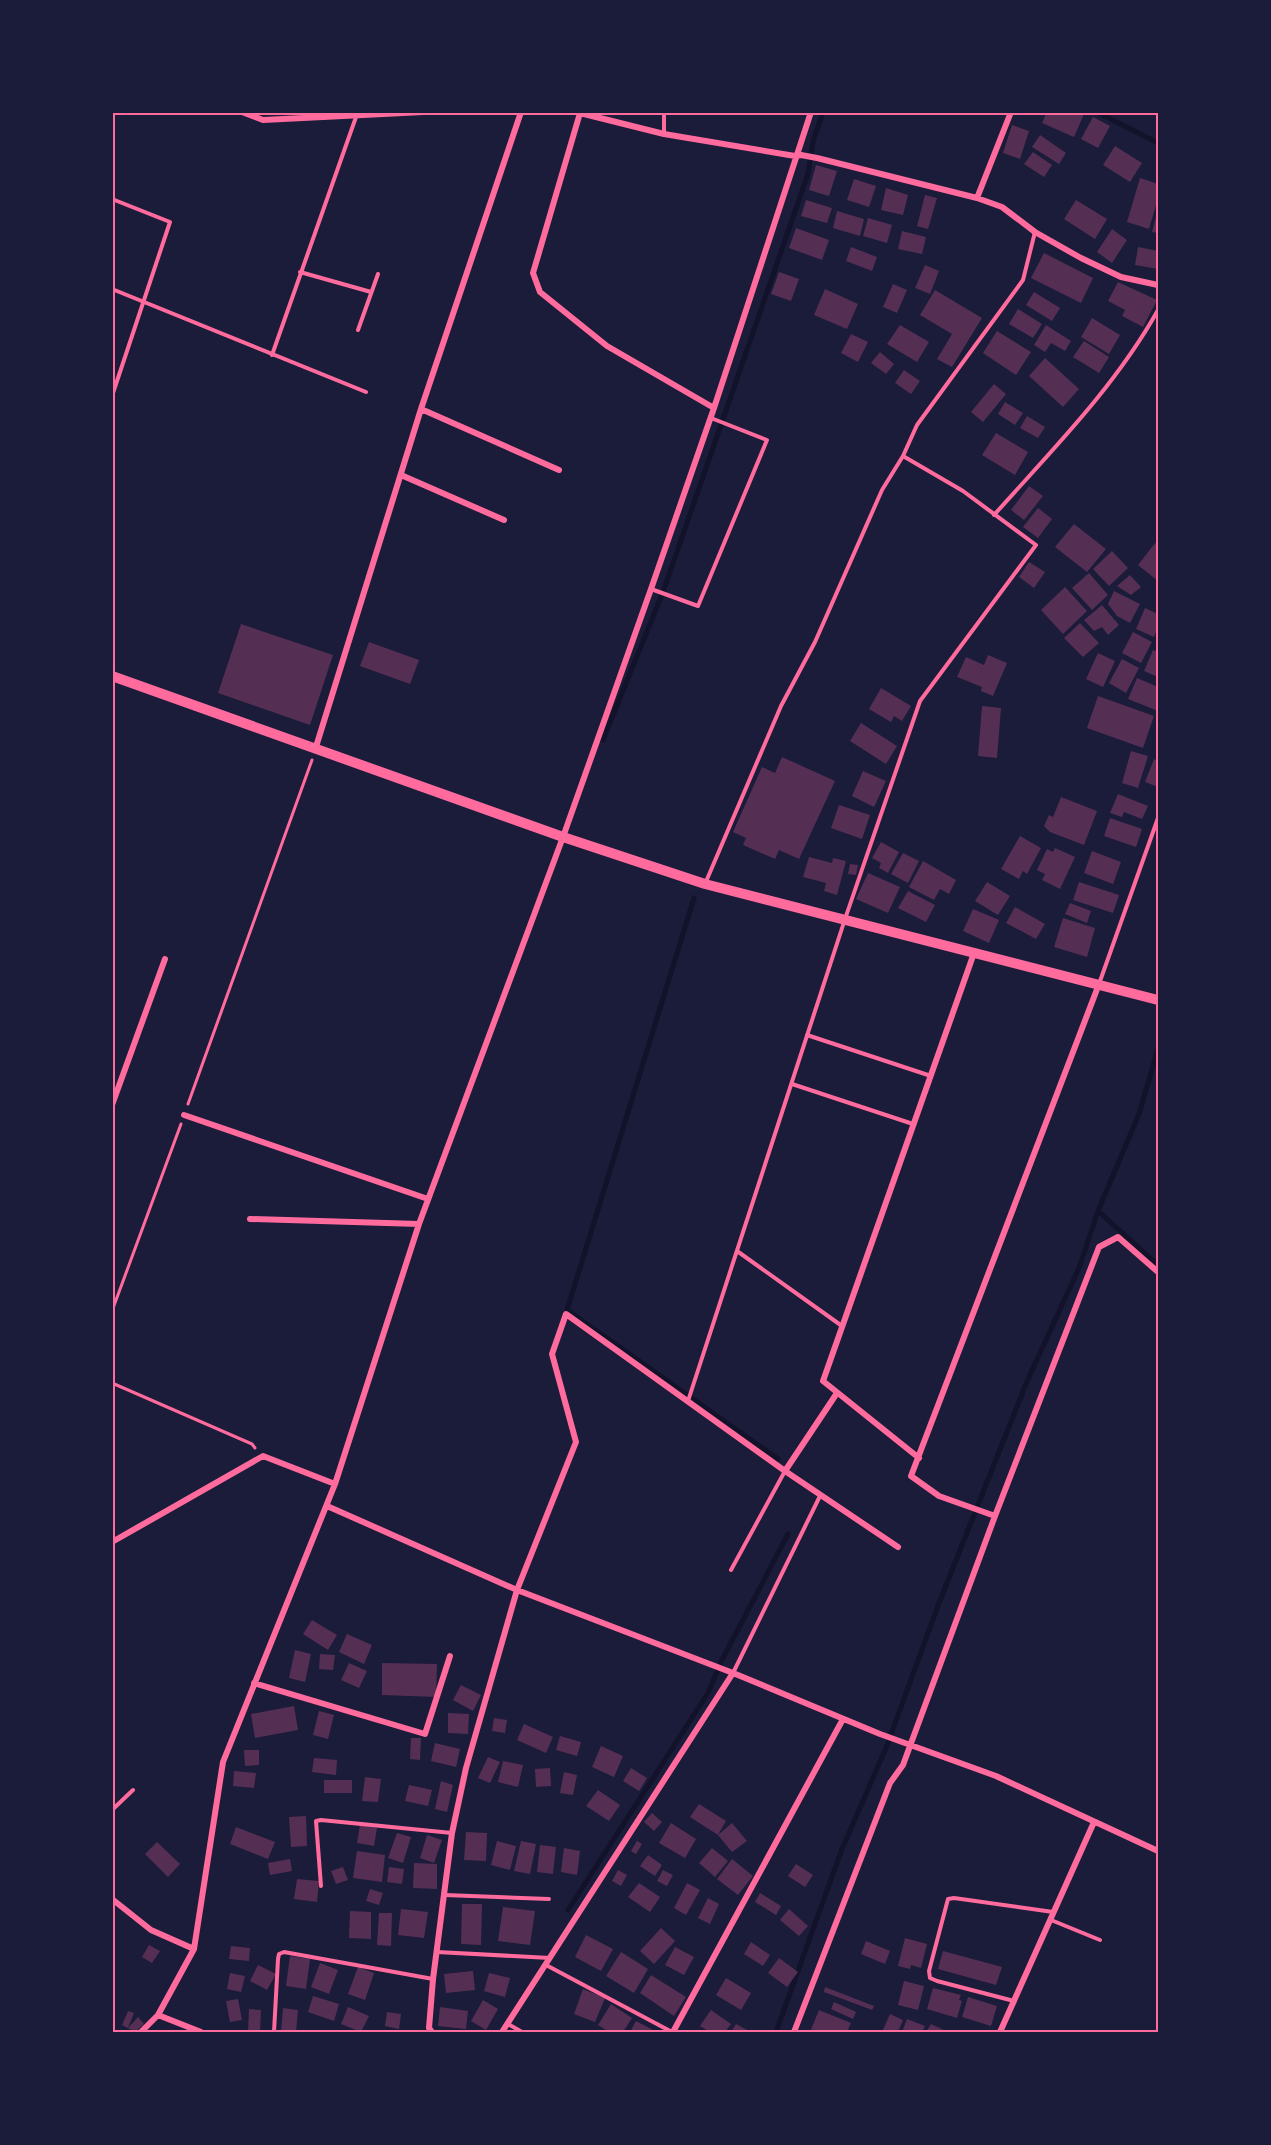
<svg xmlns="http://www.w3.org/2000/svg" width="1271" height="2145" viewBox="0 0 1271 2145" font-family="'Fira Sans',sans-serif">
<style>
.lines{fill:none;stroke-linecap:round;stroke-linejoin:round}
.stream{stroke:#12122b;stroke-width:5}
.building{fill:#542f53}
.path{stroke:#ff6b9d;stroke-width:3}
.service{stroke:#ff6b9d;stroke-width:4}
.minor{stroke:#ff6b9d;stroke-width:6}
.secondary{stroke:#ff6b9d;stroke-width:10}
.neatline{fill:none;stroke:#ff6b9d;stroke-width:2}
</style>
<rect width="100%" height="100%" fill="#1b1b3a"/>
<g class="lines">
<path class="stream" d="M1097 112 1158 143
M603 740 663 592 808 174 813 141 823 112
M694 898 567 1310 778 1459
M1098 1211 1158 1265
M568 1910 708 1693 722 1660 788 1534
M776 2032 842 1849 886 1748 939 1603 1028 1379 1079 1268 1098 1211 1139 1114 1158 1049"/>
</g>
<path class="building" d="M1047 112H1080L1084 114 1074 137 1042 123Z
M1093 117 1110 126 1098 148 1081 139Z
M1012 125 1029 131 1020 159 1003 153Z
M1040 135 1066 153 1059 164 1032 147Z
M1115 146 1142 163 1130 182 1103 165Z
M1033 152 1052 165 1044 177 1024 164Z
M816 165 837 171 829 196 809 190Z
M1140 178 1158 184V198L1149 229 1127 222Z
M854 179 876 186 869 207 847 200Z
M886 188 908 195 903 215 881 210Z
M925 195 937 198 928 229 917 226Z
M806 200 832 208 827 223 801 216Z
M1076 200 1107 219 1095 239 1064 219Z
M1158 210V233L1152 232Z
M837 211 864 219 860 236 833 228Z
M868 218 892 225 887 243 863 236Z
M796 228 829 240 822 260 789 248Z
M1112 229 1127 240 1112 263 1097 252Z
M902 231 926 237 922 254 898 249Z
M851 247 877 257 872 271 846 261Z
M1138 247 1158 251V269L1135 265Z
M1044 253 1093 278 1081 303 1031 278Z
M925 265 939 271 930 294 915 288Z
M779 272 799 279 791 301 771 294Z
M1118 282 1157 300 1143 327 1122 316 1125 310 1108 301Z
M893 284 907 290 897 313 883 307Z
M825 289 858 304 847 329 814 315Z
M935 290 982 318 952 367 937 359 952 334 920 315Z
M1034 292 1060 308 1052 321 1026 305Z
M1018 309 1042 324 1033 338 1009 324Z
M1092 318 1120 335 1109 354 1081 337Z
M900 325 929 342 917 362 887 344Z
M1046 325 1071 341 1065 351 1051 343 1045 352 1034 345Z
M997 331 1031 352 1016 375 983 353Z
M851 334 868 342 858 362 841 353Z
M1084 341 1109 357 1099 373 1073 357Z
M880 352 894 364 886 374 871 363Z
M1045 358 1079 389 1063 407 1029 376Z
M904 370 920 381 911 394 895 383Z
M994 384 1006 394 983 422 971 412Z
M1005 402 1023 413 1015 425 998 414Z
M1027 416 1045 427 1038 438 1020 428Z
M996 433 1028 452 1015 475 982 455Z
M1029 486 1043 496 1024 520 1011 510Z
M1038 508 1052 519 1038 538 1023 527Z
M1074 524 1106 549 1087 572 1055 547Z
M1155 543 1158 546V581L1138 565Z
M1112 551 1128 568 1109 586 1093 569Z
M1029 562 1045 572 1034 588 1019 577Z
M1089 573 1108 595 1092 610 1072 588Z
M1130 575 1141 587 1131 595 1117 586Z
M1065 587 1087 611 1063 634 1041 610Z
M1114 591 1140 604 1130 623 1117 616 1108 604Z
M1102 605 1119 625 1108 635 1102 627 1094 631 1084 620Z
M1145 608 1158 614V627L1154 637 1136 629Z
M1080 623 1099 643 1083 657 1064 638Z
M241 624 333 655 310 725 218 693Z
M1133 632 1152 642 1141 663 1122 653Z
M369 642 419 660 410 684 360 666Z
M1153 650 1158 652V677L1144 671Z
M1098 653 1115 661 1103 687 1086 679Z
M988 655 1007 663 993 696 981 691 982 687 957 677 966 657 984 665Z
M1122 659 1139 668 1126 693 1109 683Z
M1137 678 1158 687V711L1128 699Z
M881 688 911 706 902 721 894 716 891 722 869 709Z
M1098 696 1154 716 1143 748 1087 728Z
M982 706 1001 708 997 758 978 756Z
M861 723 897 746 886 764 850 741Z
M1131 751 1148 756 1138 788 1122 783Z
M782 757 835 781 799 859 779 850 775 859 743 845 746 838 733 832 762 767 775 773Z
M1154 759 1158 761V787L1145 782Z
M863 771 886 781 874 807 852 796Z
M1118 794 1148 806 1142 819 1124 812 1122 817 1110 813Z
M1061 797 1097 811 1084 845 1050 832 1044 826 1049 815 1053 817Z
M839 805 870 815 862 839 831 828Z
M1110 818 1142 829 1136 847 1104 836Z
M1020 836 1041 848 1027 874 1023 871 1019 879 1001 869Z
M881 842 899 852 888 873 879 868 881 863 872 858Z
M1055 848 1075 857 1060 889 1042 880 1045 874 1037 870 1047 849 1053 852Z
M1092 851 1121 862 1113 884 1084 873Z
M903 853 919 861 908 883 891 874Z
M809 857 832 863 833 858 846 861 837 895 824 891 826 883 803 877Z
M923 861 956 880 949 894 940 889 934 900 909 887Z
M850 864 858 865 856 875 848 874Z
M868 873 900 887 888 913 856 899Z
M987 882 1010 896 998 915 975 901Z
M1079 882 1119 895 1113 913 1073 900Z
M908 891 935 905 926 922 898 908Z
M1070 903 1091 911 1087 923 1065 914Z
M1015 907 1045 924 1036 939 1006 923Z
M973 909 999 920 989 943 963 931Z
M1063 918 1095 928 1087 957 1054 947Z
M312 1620 337 1635 328 1650 303 1634Z
M347 1634 372 1645 364 1664 339 1652Z
M295 1650 311 1654 305 1682 289 1678Z
M320 1654 335 1655 333 1670 319 1669Z
M349 1663 367 1671 359 1688 341 1680Z
M382 1663 437 1664 436 1697 382 1695Z
M461 1685 481 1695 473 1711 453 1700Z
M294 1706 298 1730 255 1738 251 1714Z
M319 1711 334 1715 328 1739 313 1735Z
M448 1713 469 1714 468 1734 448 1733Z
M494 1718 507 1720 505 1733 492 1731Z
M524 1724 553 1737 546 1753 517 1740Z
M560 1736 581 1742 577 1756 556 1750Z
M411 1738H421L420 1760 410 1759Z
M435 1743 460 1749 456 1767 431 1761Z
M601 1746 623 1756 614 1777 592 1767Z
M244 1750H259V1765L245 1766Z
M488 1757 500 1762 490 1783 478 1778Z
M314 1758 337 1760 336 1775 312 1772Z
M503 1761 523 1765 518 1787 498 1782Z
M550 1768 551 1786 536 1787 535 1769Z
M631 1768 647 1778 639 1791 623 1781Z
M234 1771 256 1773 254 1788 233 1786Z
M564 1772 577 1775 573 1795 560 1793Z
M365 1777 381 1779 378 1802 362 1801Z
M324 1780H352V1793H324Z
M441 1781 453 1785 447 1812 435 1809Z
M409 1785 432 1790 428 1806 405 1801Z
M598 1790 620 1805 609 1821 586 1806Z
M699 1804 726 1821 718 1835 690 1817Z
M652 1813 662 1822 654 1831 644 1822Z
M306 1816 307 1846 291 1847 289 1817Z
M671 1823 696 1839 685 1858 659 1843Z
M732 1823 747 1841 732 1852 718 1835Z
M360 1825 377 1828 374 1846 357 1843Z
M236 1827 275 1842 268 1859 230 1844Z
M466 1832 487 1833 486 1861 464 1860Z
M397 1833 411 1837 403 1863 388 1858Z
M427 1835 442 1840 434 1863 420 1858Z
M497 1841 516 1846 510 1870 491 1865Z
M521 1841 536 1844 530 1874 514 1871Z
M637 1841 642 1844 636 1854 631 1851Z
M157 1842 180 1864 168 1877 145 1854Z
M540 1845 556 1847 553 1874 537 1872Z
M564 1848 580 1851 577 1875 561 1872Z
M712 1848 728 1861 715 1877 699 1863Z
M357 1851 385 1855 382 1882 353 1878Z
M648 1855 662 1865 655 1876 640 1866Z
M290 1859 292 1871 270 1875 268 1863Z
M732 1859 753 1876 738 1895 717 1879Z
M414 1863 437 1864V1889L413 1888Z
M796 1864 813 1875 805 1887 788 1876Z
M343 1867 348 1880 336 1884 331 1871Z
M389 1867 404 1869 402 1884 387 1882Z
M618 1870 627 1875 621 1886 612 1881Z
M663 1870 673 1875 667 1886 657 1881Z
M297 1879 319 1881 317 1902 294 1899Z
M639 1883 660 1897 650 1912 628 1897Z
M687 1883 700 1890 686 1915 674 1908Z
M370 1889 383 1893 379 1905 366 1901Z
M760 1893 781 1906 776 1915 755 1902Z
M708 1898 719 1904 710 1924 698 1918Z
M462 1904H482L481 1945 461 1944Z
M503 1907 535 1911 530 1945 498 1941Z
M401 1909 428 1912 424 1938 398 1935Z
M789 1909 808 1926 799 1936 780 1920Z
M350 1911 371 1912V1939L349 1938Z
M379 1913H392L391 1946 377 1945Z
M661 1928 675 1941 654 1964 640 1951Z
M586 1935 613 1949 601 1971 575 1957Z
M905 1938 927 1944 921 1968 911 1965 910 1969 898 1966Z
M866 1941 890 1951 885 1964 861 1954Z
M751 1942 770 1955 763 1966 744 1954Z
M149 1945 160 1951 152 1963 142 1957Z
M231 1946 250 1948 249 1961 229 1959Z
M675 1947 694 1957 684 1975 665 1965Z
M943 1951 1002 1967 996 1985 938 1969Z
M621 1952 648 1969 634 1993 606 1976Z
M290 1956 310 1959 306 1989 286 1986Z
M779 1958 798 1972 787 1987 768 1973Z
M320 1963 338 1970 329 1994 311 1987Z
M258 1965 276 1974 267 1990 250 1981Z
M358 1967 374 1973 365 2000 348 1994Z
M473 1971 475 1990 446 1993 444 1974Z
M230 1973 245 1976 241 1992 227 1989Z
M489 1973 510 1978 505 1997 484 1991Z
M651 1975 686 1997 674 2016 640 1993Z
M726 1978 751 1993 741 2010 716 1995Z
M904 1981 924 1986 918 2010 898 2005Z
M825 1987 874 2006 872 2010 824 1992Z
M933 1988 961 1995 959 2000 962 2001 957 2018 927 2009Z
M583 1989 605 1998 595 2022 574 2014Z
M313 1996 339 2004 334 2021 308 2012Z
M968 1997 997 2006 991 2026 962 2017Z
M238 1999 242 2020 230 2022 226 2001Z
M483 2000 498 2009 486 2030 471 2021Z
M834 2002 856 2012 853 2019 831 2009Z
M611 2004 632 2018 623 2032H609L598 2025Z
M348 2007 369 2016 361 2032 341 2024Z
M440 2007 468 2011 466 2029 438 2026Z
M283 2008 298 2010 296 2032H281Z
M249 2009 261 2010 260 2032H248Z
M711 2010 731 2024 725 2032H710L700 2026Z
M819 2010 851 2023 847 2032H810Z
M128 2011 134 2013 128 2028 138 2017 144 2024 135 2032 122 2025Z
M387 2012 401 2014 399 2029 385 2026Z
M890 2014 903 2020 898 2032H882Z
M907 2019 925 2026 922 2032H902Z
M636 2021 657 2032H630Z
M736 2024 751 2032H731Z
M931 2024 948 2032H926Z"/>
<g class="lines">
<path class="path" d="M188 1104 312 760
M112 1311 181 1124
M112 1383 252 1444 255 1448"/>
<path class="service" d="M664 134V112
M112 199 170 222 112 396
M300 272 371 292
M112 289 366 392
M358 330 378 274
M272 355 356 117
M903 456 917 425 1023 280 1035 232
M994 515C1052 450 1115 387 1158 310
M651 589 698 606 767 440 711 418
M1099 984 1158 818
M807 1035 931 1076
M792 1084 913 1124
M737 1251 842 1326
M688 1401 845 919 920 701 1036 545 963 491 903 456 882 490 815 642 781 706 705 884
M731 1570 785 1471
M733 1673 820 1496
M112 1810 133 1790
M321 1886 316 1821 321 1820 452 1833
M445 1895 549 1899
M1051 1920 1100 1940
M437 1952 550 1958
M546 1965 672 2032
M1014 2001 937 1981 930 1978 929 1971 948 1899 954 1898 1053 1912
M508 2024 522 2032
M274 2032 278 1959 279 1954 284 1952 433 1979"/>
<path class="minor" d="M242 112 263 120 423 112
M977 198 1011 112
M714 408 607 346 540 292 533 273 580 113 664 134 795 156 801 155 817 158 977 198 1002 207 1035 232 1081 258 1121 277 1158 285
M421 409 559 470
M401 475 504 520
M315 750 421 409 521 112
M112 1105 165 959
M184 1115 428 1199
M250 1219 419 1224
M837 1393 785 1471 898 1547
M919 1458 823 1381 974 953
M327 1506 517 1590 733 1673 880 1734 996 1776 1158 1851
M995 1516 939 1496 911 1476 1099 984
M112 1542 263 1456 335 1484
M254 1683 425 1734 450 1656
M112 1899 151 1930 194 1949
M158 2015 201 2032
M141 2032 158 2015 194 1949 223 1762 335 1484 419 1224 563 837 651 589 714 408 811 112
M432 2032 429 2028 433 1979 452 1833 466 1768 517 1590 576 1442 552 1354 566 1314 785 1471
M502 2032 733 1673
M673 2032 843 1719
M794 2032 890 1783 903 1765 995 1516 1099 1247 1118 1237 1158 1272
M1000 2032 1094 1822"/>
<path class="secondary" d="M112 676 563 837 705 884 1158 1000"/>
</g>
<rect width="1271" height="2145" fill="none" stroke="#1b1b3a" stroke-width="228"/>
<rect x="114" y="114" width="1043" height="1917" class="neatline"/>
</svg>
